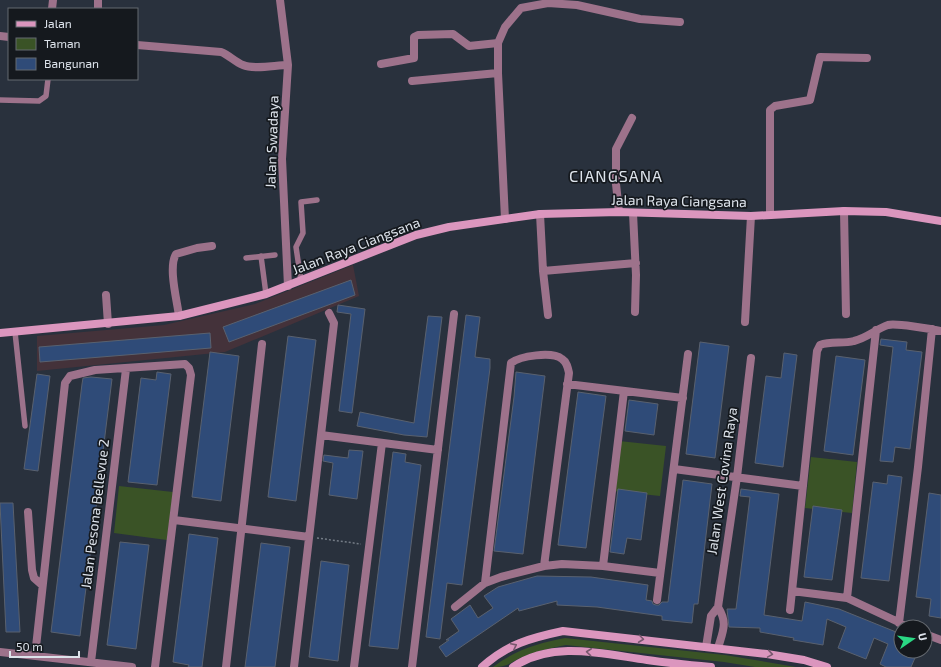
<svg xmlns="http://www.w3.org/2000/svg" width="941" height="667" viewBox="0 0 941 667" font-family="'Exo 2',sans-serif">
<style>
.commercial{fill:#44323a}
.green{fill:#3a5326}
.building{fill:#2f4b78;stroke:#59616f}
.lines{fill:none;stroke-linecap:round;stroke-linejoin:round}
.path{stroke:#747c86;stroke-width:1.5;stroke-dasharray:2 2;stroke-linecap:butt}
.lane{stroke:#9d728b;stroke-width:5.5}
.street{stroke:#9d728b;stroke-width:8}
.secondary{stroke:#db96be;stroke-width:8}
.oneway{stroke:#78586e}
.labels{text-anchor:middle;stroke-width:3.5;stroke-linejoin:round;paint-order:stroke}
.street-label{font-size:14px;fill:#dde3eb;stroke:#15191e}
.quarter-label{font-size:16px;letter-spacing:1px;fill:#dde3eb;stroke:#15191e}
</style>
<rect width="100%" height="100%" fill="#29313d"/>
<path class="commercial" d="M353 265 359 296 225 352 37 371V336L164 325 255 304Z"/>
<path class="green" d="M619 441 666 446 660 496 613 491Z
M811 457 857 462 852 513 805 508Z
M119 486 173 492 167 540 114 533Z
M565 638 725 655 796 667H755L724 662 566 645C552 648 539 650 525 656 511 661 510 667 493 667 515 650 539 643 565 638Z"/>
<path class="building" d="M351 280 355 295 229 342 223 327Z
M338 305 365 309 352 413 339 411 351 314 337 312Z
M466 315 480 317 475 357 490 359V368L462 585 447 583 440 639 426 637Z
M428 316 442 317 427 437 404 435 357 426 360 412 414 423Z
M210 333 211 348 40 362 39 347Z
M288 336 316 340 296 501 268 497Z
M881 339 907 342 906 350 922 352 910 449 895 447 893 462 880 461 893 347 880 345Z
M700 342 729 346 715 458 686 454Z
M210 352 239 356 221 501 192 497Z
M784 353 797 355 783 467 755 463 766 376 781 378Z
M836 356 865 360 853 455 824 451Z
M157 372 171 374 157 485 128 482 141 378 156 380Z
M516 372 545 376 523 554 494 551 514 397Z
M37 374 50 376 38 471 24 469Z
M91 377 112 379 80 636 51 632 82 384 83 378Z
M578 392 606 396 586 548 558 545Z
M629 400 658 404 654 435 625 431Z
M349 450 363 451 357 499 329 495 333 463 323 461 324 455 348 458Z
M393 452 406 454 405 462 421 465 398 649 369 646Z
M888 475 902 477 889 581 861 578 873 482 887 484Z
M683 480 712 484 698 604H694L692 623 662 620V616L597 607 557 605V601L519 611 518 608 446 657 439 647 449 640H446L459 631 451 619 470 605 478 618 493 608 484 596 498 587 537 576 591 577 648 585 646 600 652 601 653 604 656 605H659L662 602H668Z
M618 489 647 493 641 540 627 538 624 554 610 552Z
M741 489 779 494 764 615 802 621 805 602 839 609 901 634V651H918L911 667H886L880 664 888 644 874 638 866 659 838 648 846 627 827 619 823 645 793 640 794 638 760 632V628L729 627 727 609H736L750 497 740 496Z
M929 493 941 495V618L929 616 931 599 916 597Z
M0 503H13L20 632H6Z
M813 506 842 510 832 580 804 577Z
M189 534 218 538 202 667H188L189 665 173 662Z
M120 542 149 545 136 649 107 645Z
M261 543 290 547 284 596 275 667H245Z
M321 561 349 565 338 661 309 657Z"/>
<g class="lines">
<path class="path" d="M317 538 361 544"/>
<path class="lane" d="M0 100 39 101 46 96 48 79
M261 256 266 294
M246 258 275 255
M301 281 296 247 303 233 301 202 317 200
M15 332 25 426"/>
<path class="street" d="M280 0 288 65 282 159 288 286
M52 9 53 0
M98 9V0
M0 36 9 37
M498 43 505 27 521 8 548 3 577 5 640 19 680 22
M137 45 221 52C229 55 235 62 243 65 254 70 276 65 288 65
M381 64 414 58V37L418 35 453 34 469 46 498 43V73L505 219
M412 81 498 73
M844 211 846 314
M619 212 616 184V149L632 118
M633 213 636 275 635 312
M540 214 543 271
M770 215V110L775 106 810 100 820 57 867 58
M106 295 108 324
M548 315 543 271 636 263
M179 316C177 300 168 267 176 254L197 248 212 246
M745 322 751 216
M567 384 683 398
M321 435 438 450
M674 469 803 486
M28 512 32 570 34 578 42 585
M174 520 309 537
M603 566 624 391
M485 583 511 363C520 356 552 351 562 359 567 362 568 368 569 373L544 566
M847 598 876 330
M657 600 688 354
M455 607 485 583 501 577 544 566 562 564 603 566 660 573
M718 607C728 623 723 631 718 648
M790 610 792 591
M899 623 918 467 932 329
M909 627 847 598 792 591 817 351 820 345C831 341 843 344 854 341 867 338 876 329 888 325 896 323 931 329 941 331
M925 634 941 640
M706 647 711 616 718 607 737 477 751 358
M0 652 132 667
M35 656 65 383 70 376 95 370 185 364 189 368 191 375 155 667
M91 662 126 369
M226 667 262 344
M294 667 334 323 329 313
M354 667 382 443
M412 667 454 314"/>
<path class="secondary" d="M0 333 179 316 266 294 416 235 449 227 540 214 619 212 751 216 844 211 886 212 941 221
M482 667C508 644 530 638 563 631L767 654 804 660 827 667
M513 667C553 640 603 654 647 660 668 663 689 665 711 667"/>
</g>
<defs><path id="oneway-chevron" d="M-2-3.5L2.5 0L-2 3.5" fill="none" stroke-width="1.6" stroke-linecap="round" stroke-linejoin="round"/></defs>
<g class="oneway">
<use href="#oneway-chevron" transform="translate(641 639) rotate(7)"/>
<use href="#oneway-chevron" transform="translate(514 646) rotate(-26)"/>
<use href="#oneway-chevron" transform="translate(589 652) rotate(-174)"/>
<use href="#oneway-chevron" transform="translate(770 654) rotate(9)"/>
</g>
<g class="labels">
<g class="street-label">
<text transform="translate(272 142) rotate(-88)" y="5">Jalan Swadaya</text>
<text transform="translate(679 201) rotate(1)" y="5">Jalan Raya Ciangsana</text>
<text transform="translate(356 246) rotate(-21)" y="5">Jalan Raya Ciangsana</text>
<text transform="translate(722 481) rotate(-82)" y="5">Jalan West Covina Raya</text>
<text transform="translate(95 514) rotate(-83)" y="5">Jalan Pesona Bellevue 2</text>
</g>
<g class="quarter-label">
<text x="616" y="182">CIANGSANA</text>
</g>
</g>
<rect x="8" y="8" width="130" height="72" fill="#15191e" stroke="#656a70"/>
<rect x="16" y="21" width="20" height="6" fill="#db96be" stroke="#656a70"/>
<text x="44" y="28" font-size="12" fill="#dde3eb">Jalan</text>
<rect x="16" y="38" width="20" height="12" fill="#3a5326" stroke="#656a70"/>
<text x="44" y="48" font-size="12" fill="#dde3eb">Taman</text>
<rect x="16" y="58" width="20" height="12" fill="#2f4b78" stroke="#656a70"/>
<text x="44" y="68" font-size="12" fill="#dde3eb">Bangunan</text>
<g transform="translate(913 639) rotate(77)"><circle r="19" fill="#15191e" stroke="#656a70"/>
<path d="M0-3L7 15L0 10L-7 15Z" fill="#2ad884"/>
<text y="-6" font-size="11" font-weight="bold" text-anchor="middle" fill="#dde3eb">U</text>
</g>
<path d="M10 651v6h69v-6" fill="none" stroke="#dde3eb" stroke-width="2"/>
<text x="16" y="651" font-size="12" fill="#dde3eb" stroke="#15191e" stroke-width="3" paint-order="stroke">50 m</text>
</svg>
